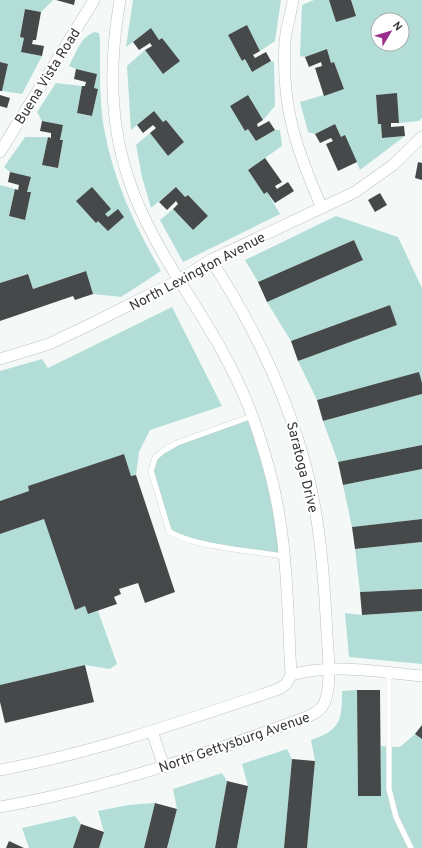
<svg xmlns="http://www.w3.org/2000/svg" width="422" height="848" viewBox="0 0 422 848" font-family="Overpass,sans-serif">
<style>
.green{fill:#b2ded7;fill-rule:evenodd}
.building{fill:#454949}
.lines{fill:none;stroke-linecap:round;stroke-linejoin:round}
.lane-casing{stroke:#bcc1c0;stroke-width:6}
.street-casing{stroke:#bcc1c0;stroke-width:12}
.lane{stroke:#fff;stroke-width:5.5}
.street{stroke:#fff;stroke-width:11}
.labels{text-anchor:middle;stroke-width:4;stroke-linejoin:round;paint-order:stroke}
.street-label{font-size:14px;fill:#353736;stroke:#fff}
</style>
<rect width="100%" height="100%" fill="#f4f9f8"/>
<path class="green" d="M0 0H53L41 12 25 9 20 37 24 38 21 52 42 56 22 94 2 91 8 64 0 62Z
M133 0H281L275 41 260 51 247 26 228 35 242 61 245 59 252 72 271 61 274 62 275 106 263 120 248 95 245 131 248 129 256 141 275 130H280L282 146 248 170 264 193 267 192 280 214 183 262 160 220 173 209 193 230 208 216 188 195 185 197 176 187 151 208 142 177 136 145 150 133 168 156 184 142 166 120 163 122 154 111 131 130 127 66 145 50 163 74 179 61 162 38 159 40 151 29 126 47Z
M314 0H329L336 22 356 16 351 0H422V118L419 121 399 123 397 94 376 95 378 124H381L382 138 405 136 360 170 345 136 341 137 335 124 315 134 308 132 300 102 344 89 334 62 331 63 327 49 305 57 300 56 302 5ZM378 20H402V44H378Z
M94 32 99 33 100 39C100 68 99 105 105 133 114 182 136 228 161 271L121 297 93 294 85 271 33 289 27 274 0 283V185L15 189 9 216 24 220 31 192H27L31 178 10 172 4 167 25 137H48L42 165 58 168 63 140H60L63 125 42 121 37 112 56 83 82 86 77 113 92 116 98 89 94 88 97 74 76 69 69 66C76 53 80 38 94 32Z
M336 216 398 237 422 288V383L419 373 317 400 298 361 397 325 390 305 291 341 267 302 363 260 354 240 258 282 245 260Z
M172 307 222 406 150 430 139 452 136 475 131 476 124 454 28 486 29 491 0 501V371L42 359 48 368Z
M422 394V445L338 462 323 421Z
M252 416 284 556 201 543 169 531 151 471 163 451Z
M422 469V519L352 527 343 485Z
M44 519 75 610 85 606 88 614 98 611 117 664 110 669 85 665 0 685V534Z
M422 542V589L360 592 355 549Z
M422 611V664L349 657 345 613 362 615Z
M357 690 358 796H381V746L400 747 415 734 422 739V848H307L315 761 311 740C341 730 342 720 342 691Z
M287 749 292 759 284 848H237L248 786 242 764Z
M222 773 227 781 215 848H167L177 809 173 789Z
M155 803 144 848H99L104 832 98 811 128 805Z
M75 816 81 824 73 848H29L22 828Z"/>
<path class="building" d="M56 0H75L74 5Z
M329 0H351L356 16 336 22Z
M25 9 41 12 36 40H33L32 44 44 46 42 56 21 52 24 38 20 37Z
M247 25 260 51 253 55 255 58 266 52 271 61 252 72 245 59 242 61 228 35Z
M151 28 159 40 162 38 180 61 163 74 145 50 152 46 150 43 139 50 133 42Z
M327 49 331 63 334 62 344 89 324 96 315 68 322 66 321 62 309 67 305 57Z
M0 62 8 64 2 91H0Z
M76 69 97 74 94 88 98 89 92 116 77 113 82 86H85L86 82 74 79Z
M397 93 399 123H391V127L404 126 405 136 382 138 381 124H378L376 95Z
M0 95 10 98 7 108 0 106Z
M248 95 263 120 257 124 258 127 269 121 275 130 256 141 248 129 245 131 230 106Z
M154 111 163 122 166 120 184 142 168 156 150 133 156 128 153 125 143 133 137 125Z
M42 121 63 125 60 140H63L58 168 42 165 48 137 51 138V133L40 131Z
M335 124 341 137 345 135 357 162 338 171 326 144 333 141 331 138 320 143 315 134Z
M265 158 282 182 275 186 277 189 288 182 294 191 275 203 267 192 264 194 248 170Z
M418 162 422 163V180L415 178Z
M10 172 31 177 27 192H31L25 220 9 216 15 189 18 190 19 185 8 182Z
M92 187 111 209 105 214 108 217 118 209 124 217 108 231 98 221 96 223 76 201Z
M176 187 185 197 188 195 208 216 193 230 173 209 178 204 176 201 167 210 159 202Z
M380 193 387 205 375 212 368 200Z
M354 240 363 260 267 302 258 282Z
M86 271 93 294 75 300 73 296 0 321V283L28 274 33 289Z
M390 305 397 325 298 361 291 341Z
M419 372 422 383V394L323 421 317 400Z
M422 445V469L343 485 338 462Z
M124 454 131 476 136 475 175 592 145 603 138 583 119 589 121 594 114 597 117 604 88 614 85 606 75 610 44 519 0 534V501L29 491 28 486Z
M422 519V542L355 549 352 527Z
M422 589V611L362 615 360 592Z
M85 665 94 702 5 723 0 702V685Z
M357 690H380L381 796H358Z
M422 725V739L415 734Z
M292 759 315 761 307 848H284Z
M227 781 248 786 237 848H215Z
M155 803 177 809 167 848H144Z
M81 824 104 832 99 848H73Z
M9 841 24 848H6Z"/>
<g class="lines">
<g class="lane-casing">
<path id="lane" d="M252 416 177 443 163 451 155 458 151 471 169 531C188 546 257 552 284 556
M389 673V789L396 817 411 848"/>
</g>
<g class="street-casing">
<path id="street" d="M120 0C110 57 109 121 128 177 139 213 159 248 179 280 207 324 235 368 253 418 264 449 274 482 279 515 288 568 288 622 291 675
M293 0C291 14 286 28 285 42 281 107 297 151 322 208
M0 152 94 0
M0 359 49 344 91 324 179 280 211 260 355 192 393 165 422 137
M152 731 164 767
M0 770C96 752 187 720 279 689L286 684 291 675C332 663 379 672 422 676
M0 807C106 788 207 754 307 717 313 714 318 712 322 707 333 692 328 653 327 635 324 575 320 512 302 453 282 384 250 320 211 260"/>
</g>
<use href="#lane" class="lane"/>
<use href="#street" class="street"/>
</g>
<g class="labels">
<g class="street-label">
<text transform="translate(47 76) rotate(-58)" y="5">Buena Vista Road</text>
<text transform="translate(197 271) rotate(-28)" y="5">North Lexington Avenue</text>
<text transform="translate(303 467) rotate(76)" y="5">Saratoga Drive</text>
<text transform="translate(234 742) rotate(-19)" y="5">North Gettysburg Avenue</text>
</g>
</g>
<g transform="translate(390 32) rotate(52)"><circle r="19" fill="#ffffff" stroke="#aeafaf"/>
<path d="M0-3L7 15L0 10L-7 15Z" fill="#9c2d8c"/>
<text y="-6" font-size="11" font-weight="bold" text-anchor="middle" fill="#353736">N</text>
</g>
</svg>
